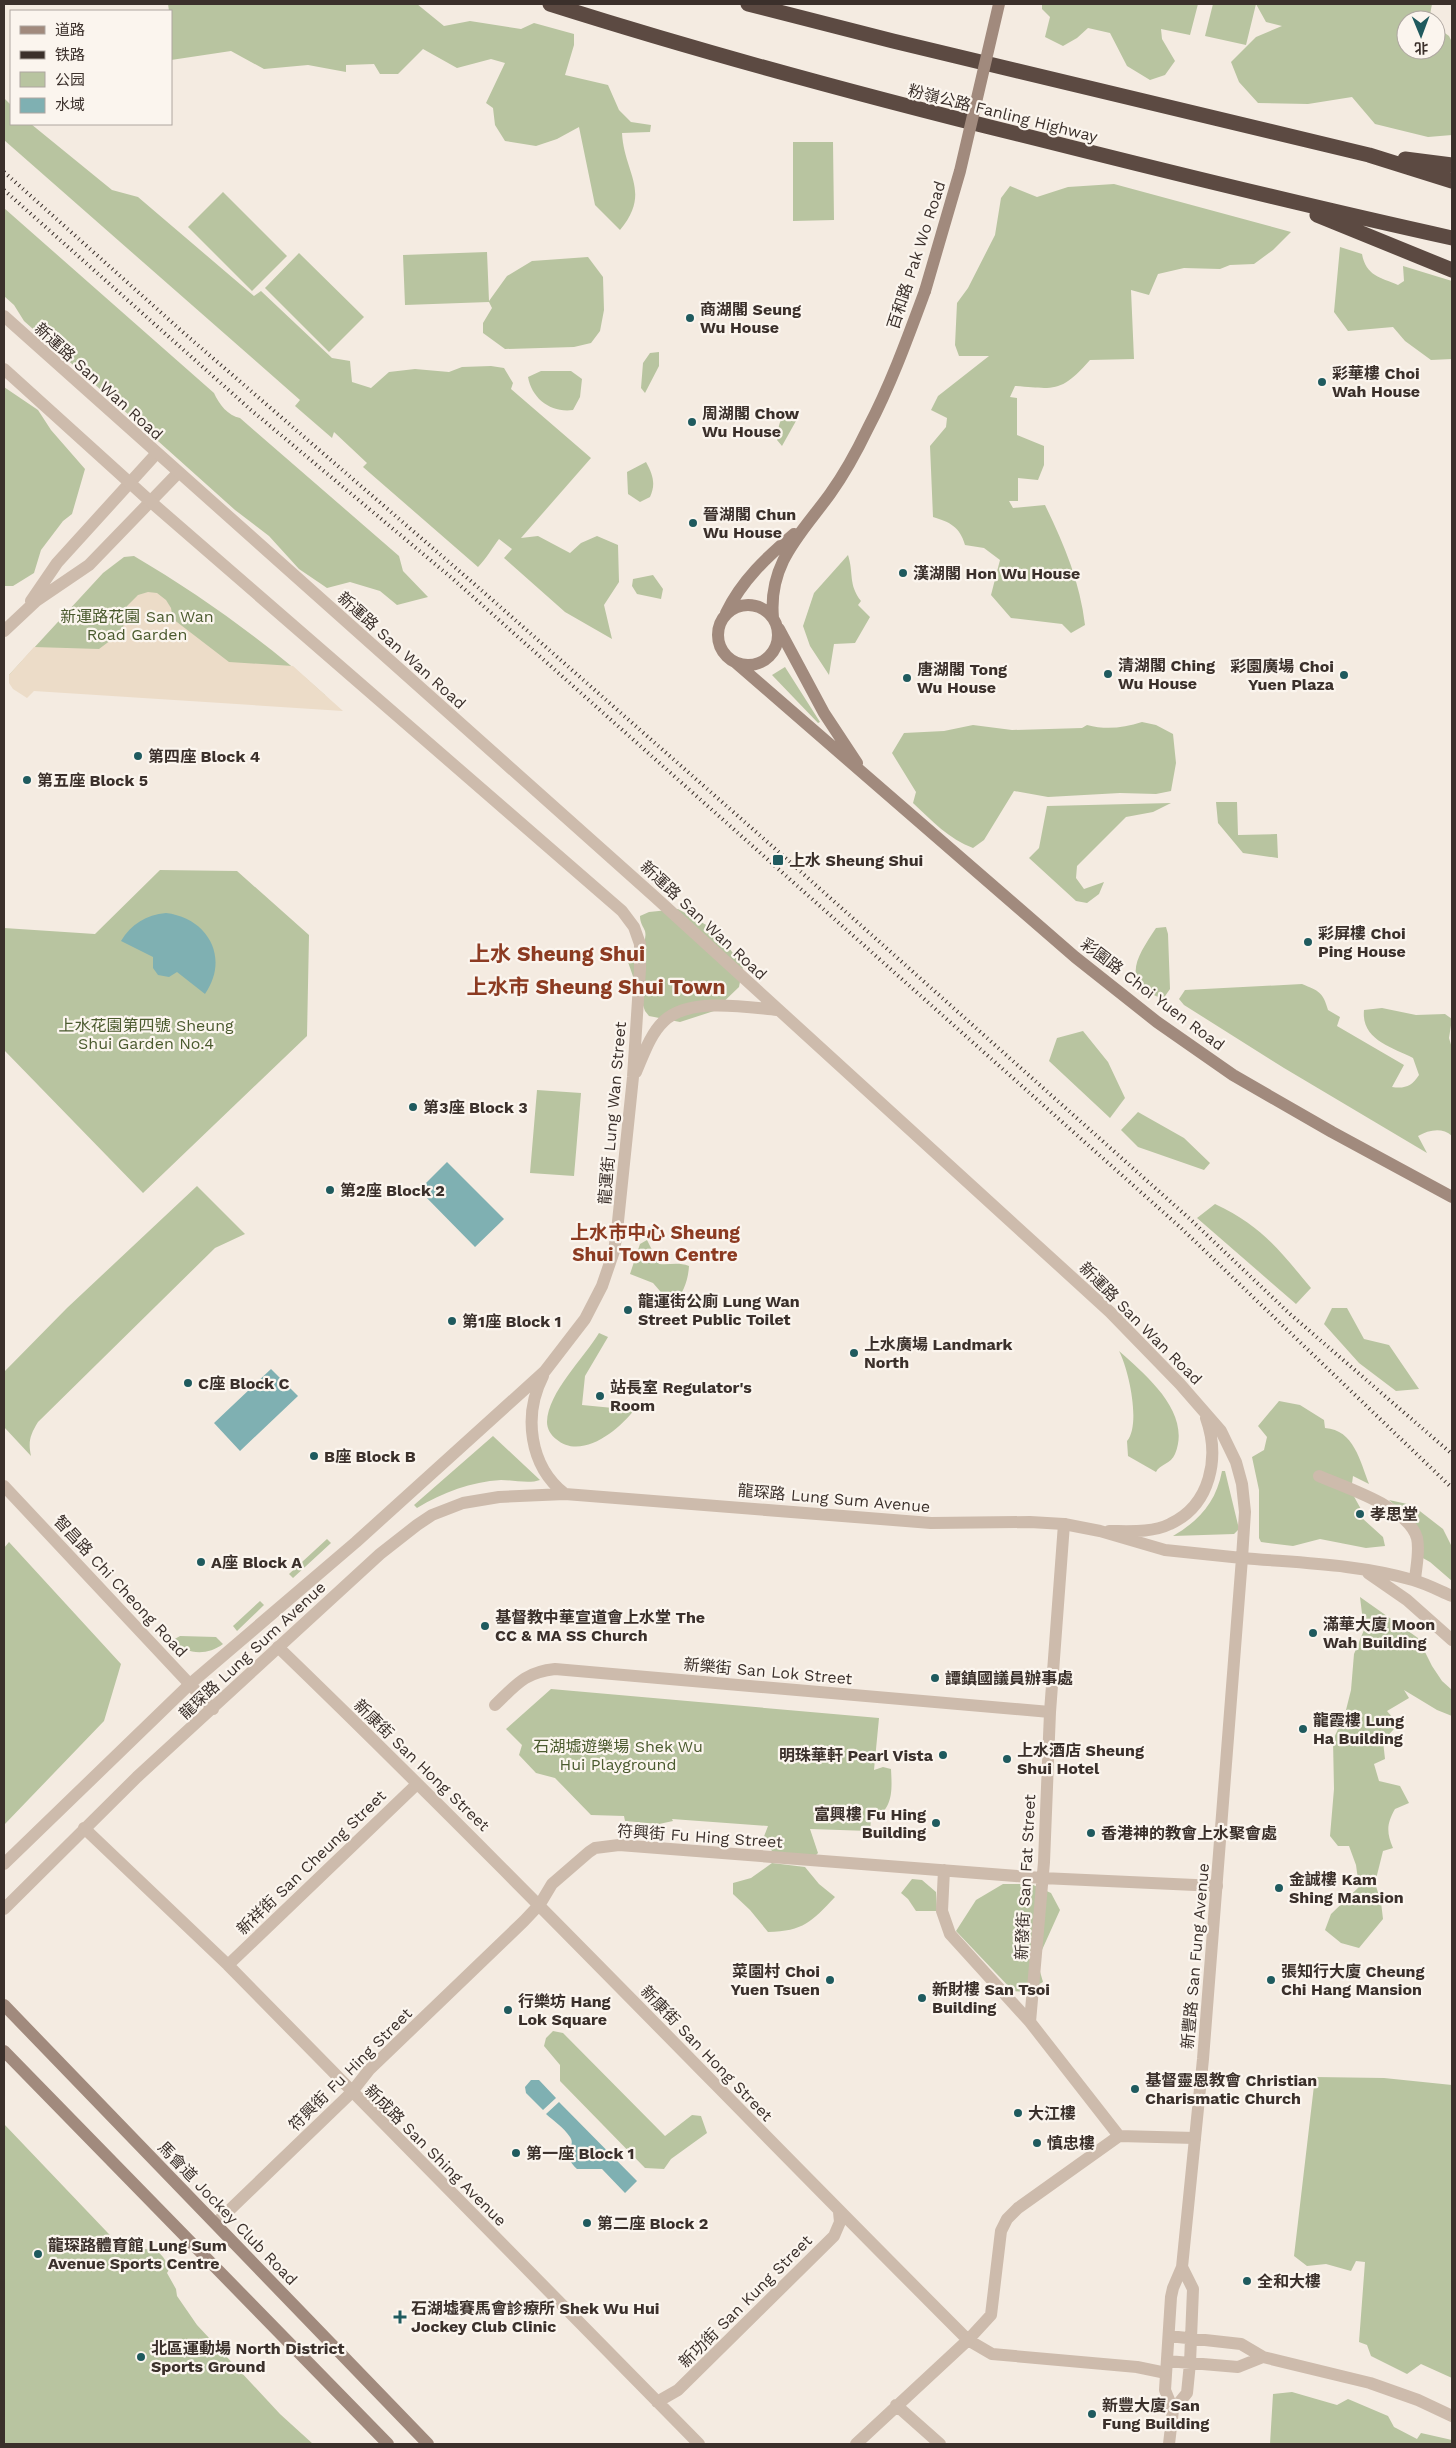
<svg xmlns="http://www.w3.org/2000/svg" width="1456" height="2448" viewBox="0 0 1456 2448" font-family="'Work Sans','Noto Sans SC',sans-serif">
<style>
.green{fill:#b8c4a0}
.plaza{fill:#ecdcc8}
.water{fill:#7fb0b2}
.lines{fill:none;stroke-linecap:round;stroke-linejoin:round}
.minor{stroke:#cdbbac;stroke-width:12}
.tertiary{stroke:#cdbbac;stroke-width:12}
.secondary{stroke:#a18a7d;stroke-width:12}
.motorway{stroke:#5c4a42;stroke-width:15}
.rail{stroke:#3b302b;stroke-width:4;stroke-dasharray:1 4;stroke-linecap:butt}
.secondary-bridge{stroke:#a18a7d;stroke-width:12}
.poi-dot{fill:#1f5a5e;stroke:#fbf5ee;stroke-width:2}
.labels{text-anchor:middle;stroke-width:4.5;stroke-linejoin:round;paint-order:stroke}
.street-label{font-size:16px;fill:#3b302b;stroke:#fbf5ee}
.poi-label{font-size:16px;font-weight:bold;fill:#3b302b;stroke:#fbf5ee;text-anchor:start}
.park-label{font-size:16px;fill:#4a5a2e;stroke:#fbf5ee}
.quarter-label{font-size:19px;font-weight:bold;fill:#8c3b22;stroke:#fbf5ee}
.district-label{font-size:21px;font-weight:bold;fill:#8c3b22;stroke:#fbf5ee}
</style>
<rect width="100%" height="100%" fill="#f4ebe1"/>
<path class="green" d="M168 4H417L444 26 470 21 521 29 534 23 574 34V45L565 75 608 85 619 110 631 122 651 125 650 132 622 133C624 173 652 192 620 230L595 205 579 127 557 139 536 146 505 141 495 125 493 108 486 103 505 63 491 59 457 68 423 49 398 74H380L374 64 346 65V72L308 65 264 69 231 51 171 60V11H169Z
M1042 4H1198L1190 35 1161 29 1162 39 1175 61 1165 75 1150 80 1127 66 1110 33 1088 28 1077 38 1063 46 1045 37 1050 17 1042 9Z
M1213 4H1432L1429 20H1406V50H1436V27L1449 36 1452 42V135L1428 137 1375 124 1352 97 1308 104 1258 103 1239 82 1231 62 1256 37 1282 26 1266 22 1256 4 1246 45 1205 36Z
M4 98 11 105V124H31L112 190 138 197 254 296 261 291 332 358 350 361 352 382 371 388 389 372 415 369 449 372 462 367 491 366 504 368 513 383 511 389 591 458 521 538 538 536 570 553 581 543 597 536 618 545 619 582 604 605 612 639 565 612 504 558 512 549 499 539C492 548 487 558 478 567L363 467 367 463 334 432 332 438 295 406 300 400 4 140Z
M793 142H833L834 220 793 221Z
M1114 184 1291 232 1273 250 1254 264 1230 265 1220 269 1184 268 1158 274 1149 295 1131 290 1134 359 1090 360C1061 393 1055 389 1015 386L1010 397 1017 398V435L1044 446V465L1038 480 1018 478V501H1009L1013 508 1045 505C1064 544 1080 582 1085 625L1071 633 1062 624 1011 618 991 595 1000 560 984 548 965 545C960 527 950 522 933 517L930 446 946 427 947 418 931 410 938 396 989 356H959L955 345 957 303 968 288 995 235 1001 198 1010 186 1037 197 1068 187Z
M223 192 287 256 252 291 188 227Z
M4 208 214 393C219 404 228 416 240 418L399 556 403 571 428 597 397 605 380 591 350 582 327 588 299 569 269 536 235 510 24 321 14 305 4 296Z
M1340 247 1362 254C1366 276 1380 277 1398 285L1404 281 1403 266 1452 281V359L1431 360 1405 341 1393 327 1348 331 1334 312Z
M487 252 489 301 507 276 532 261 588 257 603 277 604 310 600 331 591 343 574 347 505 349 483 333V323L492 308 489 302 405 305 403 255Z
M299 253 364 317 329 352 265 288Z
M659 352V366L645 393 641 388 643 363 650 353Z
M541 371H571L582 379 580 397 573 410C551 413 532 399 528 377Z
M4 387 38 410 51 430 85 469 72 514 63 521 41 550 34 573 13 586H4Z
M791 412H801L782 446 777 440C779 428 778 415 791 412Z
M646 462C653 475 656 484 650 497L640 502 628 494 627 472Z
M848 555C854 574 848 584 861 601L858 605 870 617 855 643 834 644 829 675 810 646 803 626 814 593Z
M134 556C202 596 267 643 326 696L9 675 103 573 124 557Z
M653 575 663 589 661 599 637 594 632 586 633 579Z
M785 667 820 722 818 723 772 675Z
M1142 722 1156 725 1173 734 1176 763 1171 791 1156 794 1120 793 1048 797 1014 791 984 840 973 848C949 839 932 821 913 803L916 792 892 753 904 733 944 731 973 725 1012 730 1082 728 1087 725C1106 730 1123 728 1142 722Z
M1216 802H1237L1238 835 1277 834 1278 858 1243 853 1218 823Z
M1171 803 1153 812 1126 817 1077 866 1076 878 1084 889 1104 882 1099 894 1087 903 1076 901 1029 858 1039 848 1047 806Z
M160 870 237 871 309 935 307 1036 143 1193 4 1050V928L95 934Z
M678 909 715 930 743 966 739 987 714 1011 680 1022 649 1016 645 1011 628 962C636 954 648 944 645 931 643 926 640 923 640 916L649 912Z
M1166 927 1168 934 1170 989 1163 999C1119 982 1137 957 1156 928Z
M1302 984C1319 991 1323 992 1328 1010L1340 1017 1337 1026 1404 1065 1392 1087C1405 1089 1412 1086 1419 1075L1413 1058C1392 1047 1361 1040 1364 1010L1382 1008 1416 1015 1445 1014 1452 1019 1449 1038 1452 1048V1136C1442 1127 1429 1130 1418 1136L1427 1153 1284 1068 1184 1005 1179 999 1185 990Z
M1083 1031 1108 1062 1125 1098 1110 1118 1049 1061 1057 1038Z
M537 1090 581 1093 574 1176 530 1173Z
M1138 1112 1184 1138 1210 1163 1204 1170 1138 1147 1121 1130Z
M197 1186 245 1234 215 1248 38 1422C30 1435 28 1442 31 1456L4 1427V1372L67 1308Z
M1215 1204C1262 1226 1279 1250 1311 1288L1296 1304 1197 1218Z
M647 1240 659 1264C670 1265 678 1262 689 1266 688 1282 683 1293 673 1306L653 1283 630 1274 640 1244Z
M1332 1308H1347L1364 1339 1389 1345 1419 1389 1396 1391 1359 1363 1324 1324Z
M599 1333 608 1337 585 1376 582 1405 634 1410C619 1430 581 1461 556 1439 551 1435 547 1429 547 1422 548 1392 584 1358 599 1333Z
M1119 1351C1147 1376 1192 1413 1175 1454 1171 1464 1160 1464 1156 1472L1128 1456 1127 1441C1141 1425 1129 1370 1119 1351Z
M1279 1401 1300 1405 1324 1420 1325 1428C1354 1430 1360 1461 1369 1484L1353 1476 1351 1491 1362 1511V1518L1383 1537 1385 1546 1366 1548 1320 1539 1293 1546 1261 1542 1259 1538V1490L1252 1457 1264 1450 1267 1437 1258 1426Z
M493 1436 540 1480C529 1484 513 1480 501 1480 471 1482 443 1492 417 1508L414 1505Z
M1222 1471H1225L1239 1529 1234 1534 1173 1536C1200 1520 1216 1502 1222 1471Z
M1389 1500 1412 1505 1443 1529 1452 1547V1581L1430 1562 1421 1557 1406 1515Z
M327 1539 331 1543 293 1578 289 1574Z
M9 1542 121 1664 104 1721 4 1825V1548Z
M1360 1597 1418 1638 1432 1666 1442 1681 1452 1690V1716L1437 1710 1404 1690 1409 1698 1387 1711 1393 1718 1394 1729 1383 1741 1385 1759 1374 1764 1379 1781 1400 1786 1409 1803 1395 1809C1387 1823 1386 1832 1393 1848L1383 1851 1375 1883 1381 1902 1383 1919 1359 1948 1341 1943 1325 1930 1331 1914 1359 1887 1356 1865 1349 1846H1338L1330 1836 1334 1789 1333 1740 1345 1714 1351 1690 1354 1654 1364 1630Z
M260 1601 264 1605 237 1631 233 1626Z
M180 1636 216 1637 223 1644C207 1656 186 1655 173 1640Z
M551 1689 879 1718 874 1770 883 1767 891 1769C892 1789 894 1811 871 1819L870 1831 810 1829 818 1853 808 1863 778 1859 763 1839 768 1826 672 1819 673 1821 659 1824 625 1821 624 1816 591 1815 555 1778 536 1773 519 1755 522 1745 506 1729Z
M772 1863 805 1867 819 1884 835 1897C811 1922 804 1931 768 1932L750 1910 733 1894V1883L751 1878Z
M912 1879 922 1880 936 1892 937 1911H916L908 1899 901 1893Z
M1003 1884H1031L1051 1893 1060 1910 1037 1961 1043 1982 1025 1992 1013 1991 956 1931 976 1900Z
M553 2031 563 2033 665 2136 692 2115 701 2116 707 2133 671 2159 664 2169 645 2168 560 2081V2065L544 2046 546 2038Z
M1315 2077 1384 2078 1452 2085V2378L1421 2364 1407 2374 1371 2356 1367 2345 1359 2342 1365 2262 1356 2261 1351 2271 1326 2264 1307 2266 1294 2256Z
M4 2124 127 2253C132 2252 135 2249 139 2249 158 2249 160 2251 170 2268L167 2273 176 2289 177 2296 197 2325 280 2414 313 2444H4Z
M1292 2392 1337 2405 1348 2399 1388 2416 1394 2427 1417 2439 1421 2433 1452 2440V2444H1270L1273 2394Z"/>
<path class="plaza" d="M148 592 157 593 166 600 171 608 173 619 229 662 293 666 343 711 34 691 27 698 13 689 9 683V675L34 647 99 649 123 631 124 617 127 606 138 595Z"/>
<path class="water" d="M166 913C208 918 230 958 205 994L177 972 169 977 158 975 153 968V957L121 941C131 924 146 915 166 913Z
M447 1162 504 1219 475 1247 419 1190Z
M271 1369 298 1396 240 1451 214 1423Z
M531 2080H539L556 2098 543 2110 526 2093 525 2087Z
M559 2102 637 2181 625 2193 602 2169H577C560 2154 577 2147 570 2137 564 2128 554 2121 546 2114Z"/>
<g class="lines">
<path class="minor" d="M31 601 57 563 156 454
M4 631 36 601 89 565 178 473
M1319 1476C1346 1488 1408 1507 1417 1538 1420 1551 1416 1567 1415 1580
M4 1486 213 1709
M1242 1558C1299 1563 1358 1564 1413 1580 1427 1584 1440 1591 1452 1596
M1368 1573 1407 1600 1452 1640
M278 1647C512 1873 737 2109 968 2340L992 2354 1137 2367 1166 2373
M495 1705C516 1685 525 1672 555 1669L1050 1712
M84 1828 228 1965 699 2444
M944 1870 942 1911 950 1934 1030 2022 1119 2136
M228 1965 417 1784
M1030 2022 1044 1862 1050 1712 1064 1524
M216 2223 351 2093 369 2070 524 1921 540 1904 552 1884 589 1852 595 1848 619 1845 1042 1878 1217 1886
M657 2402 678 2390 834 2236 840 2222 839 2212
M896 2405 940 2444
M856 2444 968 2340 991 2315 1001 2231 1007 2219 1018 2208 1119 2136 1195 2138"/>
<path class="tertiary" d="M4 316 655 897 1110 1312 1180 1384 1221 1431 1236 1462 1242 1484 1245 1512 1242 1558 1203 2059 1182 2267 1173 2288 1171 2297 1165 2390 1173 2410 1169 2444
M4 369 151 502 622 911 634 927 640 944V969L633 1077 617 1231 614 1251 602 1286 585 1319 545 1371 356 1542 190 1684 4 1864
M636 1072C643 1056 650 1034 664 1021 690 997 745 1007 777 1010
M543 1376C523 1415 529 1466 565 1494
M1109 1531C1129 1531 1152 1533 1170 1524 1211 1505 1220 1457 1206 1418
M4 1909 137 1777 380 1554 417 1525 432 1515 463 1503 499 1497 565 1494 931 1523 1030 1522 1064 1524 1100 1531 1165 1550 1242 1558
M1169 2336 1241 2344 1263 2357 1370 2383 1418 2400 1452 2416
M1167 2361 1238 2367 1263 2357
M1173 2410 1187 2393 1190 2363 1193 2289 1182 2267"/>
<path class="secondary" d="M718 635a30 30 0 1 1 60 0a30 30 0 1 1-60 0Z
M726 613C742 580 767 557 794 534
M773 618C768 563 801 534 830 494 845 473 857 451 868 428 891 384 908 337 925 291
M779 629 824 713 857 763
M735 662 1075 957 1157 1022 1233 1075 1332 1132 1452 1197
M4 2005 428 2444
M4 2051 388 2444"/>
<path class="motorway" d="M550 4C714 56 879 100 1046 141 1181 175 1316 208 1452 238
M748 4 893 41 1369 155 1452 181
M1405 159 1452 165
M1317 215 1452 270"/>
<path class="rail" d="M4 172 185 334 472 582 772 846 1191 1220 1290 1314 1452 1454
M4 190 251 410 453 579 1180 1227 1452 1488"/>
<path class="secondary-bridge" d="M925 291 960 171 999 4"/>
</g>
<g class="poi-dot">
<circle cx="690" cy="318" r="5"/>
<circle cx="1322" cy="382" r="5"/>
<circle cx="692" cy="422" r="5"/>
<circle cx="693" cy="523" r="5"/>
<circle cx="903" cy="573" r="5"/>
<circle cx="1108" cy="674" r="5"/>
<circle cx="1344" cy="675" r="5"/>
<circle cx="907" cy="678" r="5"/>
<circle cx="138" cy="756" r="5"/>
<circle cx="27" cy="780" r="5"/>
<rect x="772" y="854" width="12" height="12" rx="2.5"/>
<circle cx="1308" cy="942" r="5"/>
<circle cx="413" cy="1107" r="5"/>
<circle cx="330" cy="1190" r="5"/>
<circle cx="628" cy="1310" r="5"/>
<circle cx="452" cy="1321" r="5"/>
<circle cx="854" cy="1353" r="5"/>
<circle cx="188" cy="1383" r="5"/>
<circle cx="600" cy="1396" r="5"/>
<circle cx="314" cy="1456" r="5"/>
<circle cx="1360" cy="1514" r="5"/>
<circle cx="201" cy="1562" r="5"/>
<circle cx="485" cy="1626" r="5"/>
<circle cx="1313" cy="1633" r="5"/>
<circle cx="935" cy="1678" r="5"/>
<circle cx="1303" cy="1729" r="5"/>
<circle cx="943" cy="1755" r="5"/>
<circle cx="1007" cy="1759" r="5"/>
<circle cx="936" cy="1823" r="5"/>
<circle cx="1091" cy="1833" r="5"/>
<circle cx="1279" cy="1888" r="5"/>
<circle cx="830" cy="1980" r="5"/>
<circle cx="1271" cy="1980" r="5"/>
<circle cx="922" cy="1998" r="5"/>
<circle cx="508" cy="2010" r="5"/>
<circle cx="1135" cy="2089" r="5"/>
<circle cx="1018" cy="2113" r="5"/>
<circle cx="1037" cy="2143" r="5"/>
<circle cx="516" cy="2153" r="5"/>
<circle cx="587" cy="2223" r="5"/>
<circle cx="38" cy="2254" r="5"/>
<circle cx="1247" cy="2281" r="5"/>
<path d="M397.5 2309.5h5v5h5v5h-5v5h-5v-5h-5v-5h5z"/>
<circle cx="141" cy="2357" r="5"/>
<circle cx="1092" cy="2414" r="5"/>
</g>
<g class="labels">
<g class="street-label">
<text transform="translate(1003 113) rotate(14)" y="6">粉嶺公路 Fanling Highway</text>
<text transform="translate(916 255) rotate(-72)" y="6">百和路 Pak Wo Road</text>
<text transform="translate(99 381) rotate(42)" y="6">新運路 San Wan Road</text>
<text transform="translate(402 650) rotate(42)" y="6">新運路 San Wan Road</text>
<text transform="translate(704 920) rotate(43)" y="6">新運路 San Wan Road</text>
<text transform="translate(1153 994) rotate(37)" y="6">彩園路 Choi Yuen Road</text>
<text transform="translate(612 1113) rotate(-85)" y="6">龍運街 Lung Wan Street</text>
<text transform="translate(1141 1323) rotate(45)" y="6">新運路 San Wan Road</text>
<text transform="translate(834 1498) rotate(5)" y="6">龍琛路 Lung Sum Avenue</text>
<text transform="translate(121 1586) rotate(47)" y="6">智昌路 Chi Cheong Road</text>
<text transform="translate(252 1650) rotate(-43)" y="6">龍琛路 Lung Sum Avenue</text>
<text transform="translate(768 1671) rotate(5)" y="6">新樂街 San Lok Street</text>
<text transform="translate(422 1765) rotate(44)" y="6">新康街 San Hong Street</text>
<text transform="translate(700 1836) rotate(4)" y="6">符興街 Fu Hing Street</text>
<text transform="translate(311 1862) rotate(-44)" y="6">新祥街 San Cheung Street</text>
<text transform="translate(1025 1877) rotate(-87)" y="6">新發街 San Fat Street</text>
<text transform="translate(1195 1956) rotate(-85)" y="6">新豐路 San Fung Avenue</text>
<text transform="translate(707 2053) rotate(46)" y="6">新康街 San Hong Street</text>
<text transform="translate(350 2069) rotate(-45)" y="6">符興街 Fu Hing Street</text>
<text transform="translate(436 2155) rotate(45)" y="6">新成路 San Shing Avenue</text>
<text transform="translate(228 2213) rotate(46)" y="6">馬會道 Jockey Club Road</text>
<text transform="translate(745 2301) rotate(-45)" y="6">新功街 San Kung Street</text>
</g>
<g class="poi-label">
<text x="700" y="315">商湖閣 Seung<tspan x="700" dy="18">Wu House</tspan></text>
<text x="1332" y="379">彩華樓 Choi<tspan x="1332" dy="18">Wah House</tspan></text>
<text x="702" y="419">周湖閣 Chow<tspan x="702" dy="18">Wu House</tspan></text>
<text x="703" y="520">晉湖閣 Chun<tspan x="703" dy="18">Wu House</tspan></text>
<text x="913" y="579">漢湖閣 Hon Wu House</text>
<text x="1118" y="671">清湖閣 Ching<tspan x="1118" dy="18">Wu House</tspan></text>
<text x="1334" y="672" text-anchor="end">彩園廣場 Choi<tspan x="1334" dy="18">Yuen Plaza</tspan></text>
<text x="917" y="675">唐湖閣 Tong<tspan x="917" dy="18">Wu House</tspan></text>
<text x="148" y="762">第四座 Block 4</text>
<text x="37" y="786">第五座 Block 5</text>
<text x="789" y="866">上水 Sheung Shui</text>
<text x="1318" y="939">彩屏樓 Choi<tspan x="1318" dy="18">Ping House</tspan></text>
<text x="423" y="1113">第3座 Block 3</text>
<text x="340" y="1196">第2座 Block 2</text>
<text x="638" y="1307">龍運街公廁 Lung Wan<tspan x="638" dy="18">Street Public Toilet</tspan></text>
<text x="462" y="1327">第1座 Block 1</text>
<text x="864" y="1350">上水廣場 Landmark<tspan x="864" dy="18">North</tspan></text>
<text x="198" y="1389">C座 Block C</text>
<text x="610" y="1393">站長室 Regulator's<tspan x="610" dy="18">Room</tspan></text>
<text x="324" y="1462">B座 Block B</text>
<text x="1370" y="1520">孝思堂</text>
<text x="211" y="1568">A座 Block A</text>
<text x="495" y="1623">基督教中華宣道會上水堂 The<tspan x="495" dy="18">CC &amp; MA SS Church</tspan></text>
<text x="1323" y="1630">滿華大廈 Moon<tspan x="1323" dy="18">Wah Building</tspan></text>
<text x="945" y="1684">譚鎮國議員辦事處</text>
<text x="1313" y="1726">龍霞樓 Lung<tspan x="1313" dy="18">Ha Building</tspan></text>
<text x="1017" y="1756">上水酒店 Sheung<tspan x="1017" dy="18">Shui Hotel</tspan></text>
<text x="933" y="1761" text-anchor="end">明珠華軒 Pearl Vista</text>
<text x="926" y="1820" text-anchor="end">富興樓 Fu Hing<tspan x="926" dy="18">Building</tspan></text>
<text x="1101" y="1839">香港神的教會上水聚會處</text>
<text x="1289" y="1885">金誠樓 Kam<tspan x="1289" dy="18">Shing Mansion</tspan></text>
<text x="820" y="1977" text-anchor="end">菜園村 Choi<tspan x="820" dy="18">Yuen Tsuen</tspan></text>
<text x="1281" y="1977">張知行大廈 Cheung<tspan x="1281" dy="18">Chi Hang Mansion</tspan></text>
<text x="932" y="1995">新財樓 San Tsoi<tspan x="932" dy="18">Building</tspan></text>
<text x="518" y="2007">行樂坊 Hang<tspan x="518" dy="18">Lok Square</tspan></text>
<text x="1145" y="2086">基督靈恩教會 Christian<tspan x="1145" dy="18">Charismatic Church</tspan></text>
<text x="1028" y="2119">大江樓</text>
<text x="1047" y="2149">慎忠樓</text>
<text x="526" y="2159">第一座 Block 1</text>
<text x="597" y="2229">第二座 Block 2</text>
<text x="48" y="2251">龍琛路體育館 Lung Sum<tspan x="48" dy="18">Avenue Sports Centre</tspan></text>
<text x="1257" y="2287">全和大樓</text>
<text x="411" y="2314">石湖墟賽馬會診療所 Shek Wu Hui<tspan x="411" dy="18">Jockey Club Clinic</tspan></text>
<text x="151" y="2354">北區運動場 North District<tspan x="151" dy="18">Sports Ground</tspan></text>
<text x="1102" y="2411">新豐大廈 San<tspan x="1102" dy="18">Fung Building</tspan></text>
</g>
<g class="park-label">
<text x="137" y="622">新運路花園 San Wan<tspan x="137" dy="18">Road Garden</tspan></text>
<text x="146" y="1031">上水花園第四號 Sheung<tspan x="146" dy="18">Shui Garden No.4</tspan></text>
<text x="618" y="1752">石湖墟遊樂場 Shek Wu<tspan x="618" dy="18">Hui Playground</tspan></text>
</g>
<g class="quarter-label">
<text x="655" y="1239">上水市中心 Sheung<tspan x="655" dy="22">Shui Town Centre</tspan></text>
</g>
<g class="district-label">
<text x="557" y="961">上水 Sheung Shui</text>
<text x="596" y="994">上水市 Sheung Shui Town</text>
</g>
</g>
<rect width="1456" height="2448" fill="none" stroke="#3b302b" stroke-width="10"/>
<rect x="10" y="10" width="162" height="115" fill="#fbf5ee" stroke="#aea6a0"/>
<rect x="20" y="26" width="25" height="8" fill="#a18a7d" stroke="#aea6a0"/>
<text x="55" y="35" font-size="15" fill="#3b302b">道路</text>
<rect x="20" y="51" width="25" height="8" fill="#3b302b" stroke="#aea6a0"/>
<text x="55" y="60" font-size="15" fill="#3b302b">铁路</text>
<rect x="20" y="72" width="25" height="15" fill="#b8c4a0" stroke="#aea6a0"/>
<text x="55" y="85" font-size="15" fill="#3b302b">公园</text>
<rect x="20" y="98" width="25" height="15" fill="#7fb0b2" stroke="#aea6a0"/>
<text x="55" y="110" font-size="15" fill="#3b302b">水域</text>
<g transform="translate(1421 35) rotate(179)"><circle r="24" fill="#fbf5ee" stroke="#aea6a0"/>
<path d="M0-4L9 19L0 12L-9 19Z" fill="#1f5a5e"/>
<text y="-8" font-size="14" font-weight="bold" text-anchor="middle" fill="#3b302b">北</text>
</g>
</svg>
